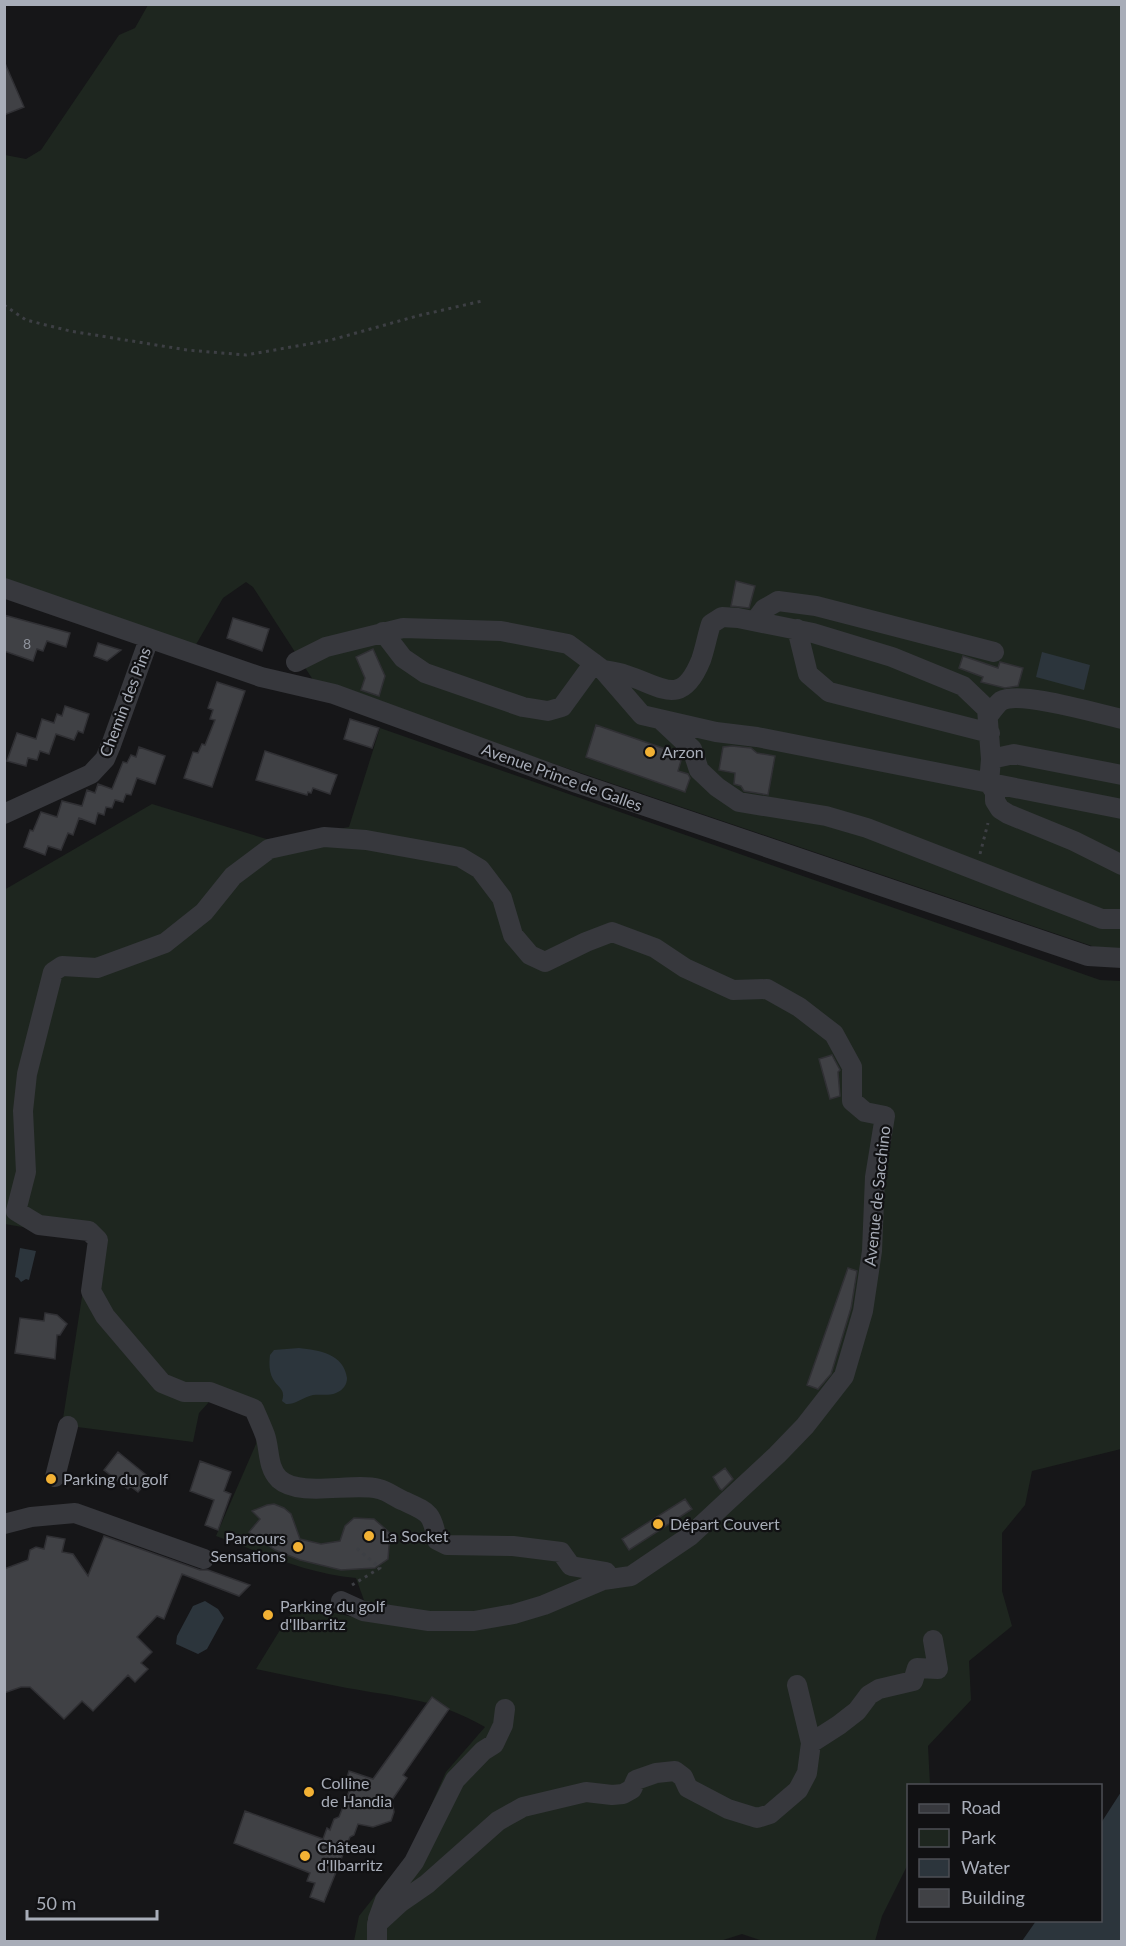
<svg xmlns="http://www.w3.org/2000/svg" width="1126" height="1946" viewBox="0 0 1126 1946" font-family="Lato,sans-serif">
<style>
.green{fill:#1e261f}
.water{fill:#2c353c}
.building{fill:#404145;stroke:#303034;stroke-width:1.5}
.lines{fill:none;stroke-linecap:round;stroke-linejoin:round}
.path{stroke:#3d3f44;stroke-width:3;stroke-dasharray:3 4.5;stroke-linecap:butt}
.minor{stroke:#37383d;stroke-width:20}
.poi-dot{fill:#f2b134;stroke:#111113;stroke-width:2}
.labels{text-anchor:middle;stroke-width:4.5;stroke-linejoin:round;paint-order:stroke}
.number-label{font-size:14px;fill:#8e929b}
.street-label{font-size:16px;fill:#a8adb8;stroke:#111113}
.poi-label{font-size:16px;fill:#a8adb8;stroke:#111113;text-anchor:start}
</style>
<rect width="100%" height="100%" fill="#161618"/>
<path class="green" d="M148 5H1121V949L1095 947 315 683 253 587 246 582 223 598 194 648 5 583V155L26 159 41 150 119 35 135 28Z
M380 728 1100 980 1121 981V1449L1032 1471 1025 1505 1002 1533V1591L1012 1626 969 1661 971 1700 928 1746 930 1785 908 1786V1864L882 1916 875 1941H763L742 1934 717 1942 354 1941 359 1916 410 1852 446 1772 485 1727C439 1700 399 1697 347 1688 316 1682 286 1675 256 1669L288 1617C310 1604 337 1614 361 1619L365 1603 356 1578C307 1574 262 1553 216 1536L256 1444 258 1425 246 1411 209 1402 199 1413 193 1442 62 1425 91 1239 5 1224 4 890 152 804 273 841 349 827Z"/>
<path class="water" d="M1042 652 1090 665 1084 690 1036 677Z
M20 1248 36 1251 29 1280 26 1279 21 1282 18 1278 15 1277Z
M299 1348C319 1350 344 1354 347 1378 347 1385 343 1390 336 1393 329 1396 320 1394 313 1395 303 1397 295 1405 286 1404L282 1401C286 1389 278 1388 273 1379 269 1372 269 1363 270 1355L274 1350Z
M205 1601 218 1609 224 1618 207 1649 198 1654 176 1644 177 1636 193 1606Z
M1121 1792V1941H1022L1036 1921 1100 1920 1101 1823Z"/>
<path class="building" d="M4 61 24 107 4 115Z
M736 581 755 586 749 608 731 606Z
M4 615 70 633 66 647 47 641 43 651 37 649 33 661 4 651Z
M233 618 269 629 262 651 227 638Z
M98 643 121 650 107 661 94 656Z
M373 649 385 676 379 696 361 690 365 678 356 657Z
M963 656 998 668 1000 662 1023 668 1018 686 1005 688 981 682 983 677 959 668Z
M217 682 245 691 212 787 184 778 193 752 198 753 202 744 205 745 215 720 210 719 213 710 208 708Z
M65 706 89 714 83 733 78 731 74 740 56 734 49 754 40 751 37 760 28 758 26 766 7 761 17 733 36 739 42 719 54 723 57 714 62 716Z
M350 719 379 728 372 748 344 739Z
M596 725 680 754 682 757 678 771 688 774 690 778 685 792 586 757Z
M732 746 751 748 757 753 775 756 768 795 744 791 741 786 734 784 735 773 719 770 723 747Z
M139 747 165 756 155 784 137 778 131 795 126 794 123 802 115 800 112 808 106 807 104 815 98 813 95 824 79 818 73 835 68 833 61 850 48 846 45 855 24 847 30 830 33 831 41 812 57 817 62 801 82 806 87 790 95 793 98 784 112 789 123 762 127 763 131 755 136 757Z
M265 751 337 775 330 794 313 788 311 793 308 792 307 795 256 780Z
M832 1055 840 1070 838 1072 840 1096 830 1099 819 1059Z
M848 1268 857 1271 851 1308 831 1374 818 1389 807 1385Z
M45 1313 57 1315 67 1324 60 1335H57L55 1359 15 1353 20 1318 44 1321Z
M118 1452 150 1478 138 1492 130 1486 128 1489 104 1470Z
M200 1461 231 1472 224 1491 231 1494 218 1530 205 1525 214 1500 190 1491Z
M725 1468 733 1479 722 1490 720 1489 713 1477Z
M685 1499 692 1509 629 1550 622 1539Z
M274 1504 284 1508 291 1514 300 1539 321 1544 340 1541 345 1526 354 1518 374 1519 390 1533 388 1559 375 1568 341 1570 300 1560 275 1550 249 1532 260 1519 252 1511 267 1505Z
M47 1536 65 1539 62 1552 73 1554 88 1576 104 1536 200 1570H208L250 1585 239 1596 182 1574 164 1619 157 1616 137 1637 152 1652 141 1663 148 1669 135 1682 128 1675 93 1711 82 1701 64 1719 30 1687H21L4 1693V1569L28 1560 30 1550 36 1547 44 1549Z
M432 1697 449 1709 403 1775 407 1778 392 1800 394 1812 391 1821 373 1827 358 1824 354 1835 350 1837 324 1902 310 1897 315 1883 307 1881 310 1873 234 1843 245 1811 323 1839 327 1828 330 1830 334 1819 339 1817 350 1789 344 1787 349 1771 373 1779Z"/>
<g class="lines">
<path class="path" d="M4 305 26 320 70 331 187 350 246 355 331 340 417 316 482 301
M980 854 988 823
M352 1585 380 1568 354 1546"/>
<path class="minor" d="M4 588 261 677 334 694 577 783 1088 956 1122 958
M755 621 764 609 778 601 816 606 994 652
M797 629 808 674 829 692 990 733
M383 632 403 658 425 673 523 707 548 711 562 707 594 663
M296 662 326 647 403 628 501 631 568 644 603 670 642 715 716 732 757 737 1122 809
M603 670C610 671 618 672 626 675 662 686 681 709 701 660 705 649 707 636 711 624L722 617 738 618 813 633 892 657 963 686 987 709 991 759 989 783 995 792V801L1000 809 1008 814 1074 841 1122 865
M989 715C992 711 997 704 1001 701 1020 690 1098 714 1122 719
M660 719 692 749 699 770 717 787 739 802 826 816 867 828 1084 912 1102 919H1122
M991 759 1014 754 1122 775
M4 814 91 774 105 759 111 745 149 639
M55 1477 68 1426
M4 1524 31 1517 75 1513 204 1559
M341 1601 363 1611 429 1621H474L514 1614 544 1605 603 1580 631 1576 690 1536 777 1455 805 1426 844 1376 863 1311 872 1251 875 1177 885 1116 865 1112 852 1101V1067L834 1034 799 1007 767 989 733 990 685 968 655 948 612 932 586 942 545 962 530 955 513 935 502 898 480 869 460 857 366 840 324 837 269 849 233 876 204 912 165 943 97 968 62 966 53 972 27 1074 23 1111 26 1172 16 1211 39 1225 89 1231 98 1240 91 1291 105 1316 162 1383 184 1392H210L254 1409C258 1418 262 1427 265 1435 270 1449 267 1467 279 1479 300 1498 352 1482 379 1489 388 1491 396 1498 404 1501 428 1512 432 1512 437 1540L447 1545 513 1546 561 1552 571 1566 606 1572 611 1579
M811 1743 839 1725 857 1711 869 1695 879 1689 913 1681 917 1668 938 1669 933 1640
M378 1919 385 1900 414 1862 455 1780 483 1751 494 1744 503 1725 505 1709
M377 1942V1924L401 1902 427 1884 498 1821 523 1807 586 1792 612 1795 623 1794 632 1789 636 1780 656 1773 675 1771 683 1777 688 1788 728 1809 757 1818 770 1814 798 1790 807 1773 811 1743 797 1685"/>
</g>
<g class="poi-dot">
<circle cx="650" cy="752" r="6"/>
<circle cx="51" cy="1479" r="6"/>
<circle cx="658" cy="1524" r="6"/>
<circle cx="369" cy="1536" r="6"/>
<circle cx="298" cy="1547" r="6"/>
<circle cx="268" cy="1615" r="6"/>
<circle cx="309" cy="1792" r="6"/>
<circle cx="305" cy="1856" r="6"/>
</g>
<g class="labels">
<g class="number-label">
<text x="27" y="649">8</text>
</g>
<g class="street-label">
<text transform="translate(125 702) rotate(-69)" y="6">Chemin des Pins</text>
<text transform="translate(562 777) rotate(20)" y="6">Avenue Prince de Galles</text>
<text transform="translate(877 1196) rotate(-84)" y="6">Avenue de Sacchino</text>
</g>
<g class="poi-label">
<text x="662" y="758">Arzon</text>
<text x="63" y="1485">Parking du golf</text>
<text x="670" y="1530">Départ Couvert</text>
<text x="381" y="1542">La Socket</text>
<text x="286" y="1544" text-anchor="end">Parcours<tspan x="286" dy="18">Sensations</tspan></text>
<text x="280" y="1612">Parking du golf<tspan x="280" dy="18">d'Ilbarritz</tspan></text>
<text x="321" y="1789">Colline<tspan x="321" dy="18">de Handia</tspan></text>
<text x="317" y="1853">Château<tspan x="317" dy="18">d'Ilbarritz</tspan></text>
</g>
</g>
<rect width="1126" height="1946" fill="none" stroke="#a8adb8" stroke-width="12"/>
<rect x="907" y="1784" width="195" height="138" fill="#111113" stroke="#4d4f55" stroke-width="1.5"/>
<rect x="919" y="1804" width="30" height="9" fill="#37383d" stroke="#4d4f55" stroke-width="1.5"/>
<text x="961" y="1814" font-size="18" fill="#a8adb8">Road</text>
<rect x="919" y="1829" width="30" height="18" fill="#1e261f" stroke="#4d4f55" stroke-width="1.5"/>
<text x="961" y="1844" font-size="18" fill="#a8adb8">Park</text>
<rect x="919" y="1859" width="30" height="18" fill="#2c353c" stroke="#4d4f55" stroke-width="1.5"/>
<text x="961" y="1874" font-size="18" fill="#a8adb8">Water</text>
<rect x="919" y="1889" width="30" height="18" fill="#404145" stroke="#4d4f55" stroke-width="1.5"/>
<text x="961" y="1904" font-size="18" fill="#a8adb8">Building</text>
<path d="M27 1910v9h130v-9" fill="none" stroke="#a8adb8" stroke-width="3"/>
<text x="36" y="1910" font-size="18" fill="#a8adb8" stroke="#111113" stroke-width="4.5" paint-order="stroke">50 m</text>
</svg>
